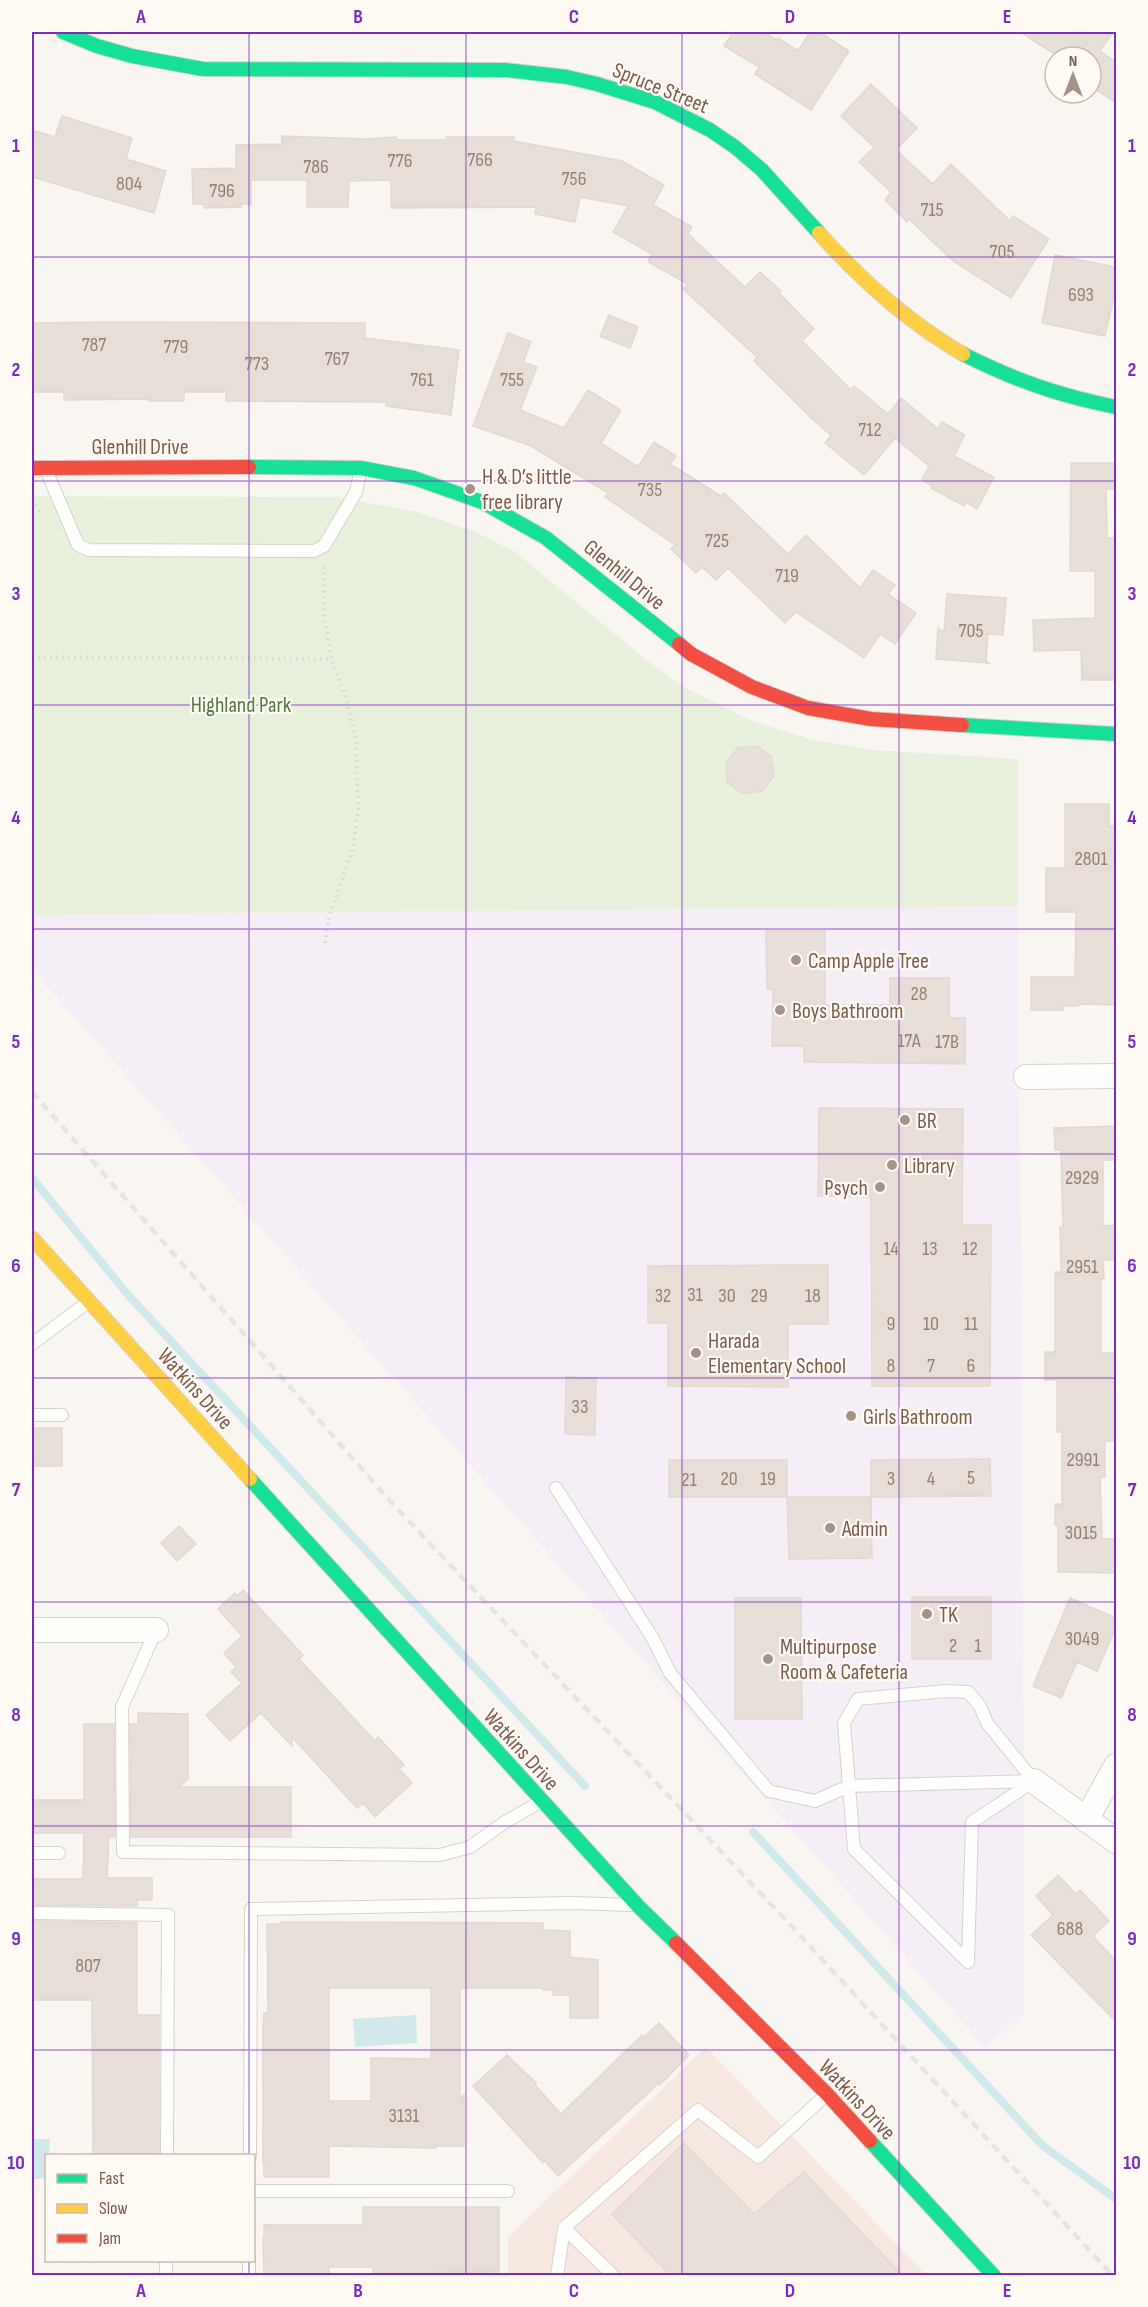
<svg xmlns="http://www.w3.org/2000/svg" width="1148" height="2307" viewBox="0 0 1148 2307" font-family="'Sofia Sans Condensed',sans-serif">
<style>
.commercial{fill:#f6e8e1}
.education{fill:#f6eef6}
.green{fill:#e7f0db}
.water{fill:#d0e8ea}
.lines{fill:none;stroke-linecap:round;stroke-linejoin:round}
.stream{stroke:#d0e8ea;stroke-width:8}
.building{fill:#e6ded7;stroke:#e2d8d2;stroke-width:1.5;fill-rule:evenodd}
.lane-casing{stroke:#d7d1cb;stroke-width:14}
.street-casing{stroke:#d7d1cb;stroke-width:26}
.fast-casing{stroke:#d9d2cb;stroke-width:16}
.slow-casing{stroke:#d9d2cb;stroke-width:16}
.jam-casing{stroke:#d9d2cb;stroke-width:16}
.path{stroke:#dcd5d0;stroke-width:4;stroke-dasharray:1.5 4.5;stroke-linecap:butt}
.lane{stroke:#fefefd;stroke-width:12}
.street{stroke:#fefefd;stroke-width:24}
.fast{stroke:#16e098;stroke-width:14}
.slow{stroke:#ffcf43;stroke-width:14}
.jam{stroke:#f24e42;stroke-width:14}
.rail{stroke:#e6e3e7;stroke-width:4.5;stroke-dasharray:9 6;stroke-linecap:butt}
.grid{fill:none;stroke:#7b2cbf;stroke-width:1.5;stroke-opacity:0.55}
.poi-dot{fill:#a69286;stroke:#fffaf3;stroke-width:2}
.labels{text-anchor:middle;stroke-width:4.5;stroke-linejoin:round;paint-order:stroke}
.number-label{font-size:20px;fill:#977e72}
.street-label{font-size:22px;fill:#7a5c4d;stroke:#fffaf3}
.poi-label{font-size:22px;fill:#7a5c4d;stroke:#fffaf3;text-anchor:start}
.park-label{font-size:22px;fill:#537a41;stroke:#fffaf3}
.neatline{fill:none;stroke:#7b2cbf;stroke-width:2}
.grid-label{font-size:20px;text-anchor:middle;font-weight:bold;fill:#7b2cbf}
</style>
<rect width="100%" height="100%" fill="#f9f5f0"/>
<path class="commercial" d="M706 2047 926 2275 508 2276V2237Z"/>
<path class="education" d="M1018 906 1024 1737V2014L985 2048 32 969V915Z"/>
<path class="green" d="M32 496 337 497 417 512 476 532 515 552 649 662 684 687 752 721 813 740 873 750 1018 759V906L32 915Z"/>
<path class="water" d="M416 2015 417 2043 355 2047 353 2019Z
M32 2139H50L49 2155 46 2156V2179H32Z"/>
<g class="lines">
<path class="stream" d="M32 1178 129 1296 585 1786
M753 1832 1042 2145 1116 2199"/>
</g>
<path class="building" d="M733 32H762L777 40 778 38 798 51 810 32H819L849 51 811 110 755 74 759 67 724 46Z
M1020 32H1113L1100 51 1116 62V103L1091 86V57H1055V63L1052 61 1056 55Z
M871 84 917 128 896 150 933 184 951 164 1010 221 1013 216 1049 239 1011 298 953 261 909 219 907 222 885 200 891 192 859 162 874 147 841 116Z
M62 116 132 138 126 159 166 171 154 213 32 177V130L55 137Z
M282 136 367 139 396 137V140H446V137H514V141L622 161 664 185 653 205 692 227 688 234 745 287 760 272 781 291 779 293 814 329 802 341 851 390 854 386 888 414 901 398 938 429 942 422 965 435 954 456 994 477 977 509 966 502 964 506 931 488 933 486 922 480 929 466 895 438 864 475 825 443 831 435 812 419 754 361 757 357 683 289 688 284 648 262 652 254 613 232 628 206 580 197 575 222 535 214 536 207 391 208V180L349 181 348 207H307V180H251V204H241V207L204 208V204H193L192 169 236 168V145L282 144Z
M1055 255 1116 267V302L1113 300 1105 336 1042 323Z
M609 315 638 327 630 348 600 336Z
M113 322 365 323V338L459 350 451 415 386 406V402L226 401V392H184V401H149V399L64 400V392H32V323Z
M508 333 531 342 523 362 537 367 520 410 564 428 588 390 621 410 601 443 638 467 654 442 676 456 670 464 721 496 724 493 788 554 806 535 860 588 873 570 895 585 888 594 916 613 895 644 880 634 864 658 796 612 785 623 728 568 716 580 702 567 696 573 671 549 675 545 605 497 608 493 531 446 473 426Z
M1071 463H1116V489H1106L1107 538H1116L1115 680H1082L1081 650 1034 651 1033 620 1095 618V571H1070Z
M947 594 1006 598 1003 635 988 634 986 661 989 663 936 659 938 628 944 632Z
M756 746 771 756 774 776 762 791 743 794 727 782 726 763 738 748Z
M1065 804H1109V826H1115L1116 1005 1078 1004V1006H1063V1010H1031V977H1075L1076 912H1046V868H1065Z
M766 931H825V1005H890V978H949V1018H965V1064L804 1062V1046H772L773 989H767Z
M819 1108 963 1109 962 1225H991L990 1386H872L871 1197 818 1196Z
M1116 1126V1160H1103V1226L1116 1225V1260H1103L1104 1279H1101V1353H1116V1441H1105V1477H1100L1102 1539H1116V1573L1058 1572V1525H1055V1504H1062V1432H1057V1380H1045V1352H1055V1272H1061L1060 1227H1063L1061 1150H1055L1054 1128Z
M828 1265V1324H788V1387L668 1386V1323H648V1266Z
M566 1377 596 1378 595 1435 565 1434Z
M32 1428H62V1466H32Z
M990 1459 991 1496 871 1497 872 1558 789 1559 787 1497H871V1460Z
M669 1460H787V1497H669Z
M179 1526 196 1544 177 1561 161 1543Z
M243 1590 303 1655 299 1659 375 1741 378 1737 404 1765 399 1769 412 1783 375 1817 363 1803 357 1808 292 1737V1746L261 1713 230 1741 206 1715 242 1683 231 1672 236 1667 224 1653 242 1636 218 1609 235 1593 237 1596Z
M912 1597H991V1659H912Z
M735 1598H801L802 1719H735Z
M1070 1598 1116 1618V1627L1097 1671 1077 1662 1061 1698 1033 1686Z
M138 1713 188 1714V1779L179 1787H291V1837H131L130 1724H138Z
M84 1724H114L115 1837H109L107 1878H152V1900H137V1906L32 1905V1879H83L84 1833H32V1800H84Z
M1058 1875 1076 1894 1080 1890 1109 1921 1093 1936 1116 1961V2022L1031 1935 1053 1915 1036 1896Z
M32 1921 137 1923V2015H159V2156H93L92 2000H32Z
M280 1922 543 1923V1930L570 1931V1957L598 1960V2018H570V1995H553V1990H543V1988H460V2098L464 2095V2146H436V2148L329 2146V2177H264V2164H263V2026L264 2013H268L267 1924H281ZM329 1988H431V2059L371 2058V2101H329Z
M659 2023 689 2055 660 2085 659 2083 558 2176 545 2161 543 2163 473 2086 507 2055 536 2083 535 2085 561 2114 642 2035 644 2037Z
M684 2143 754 2214 804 2172 903 2276H671L612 2214Z
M363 2207H499V2272L373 2273V2267H329V2276H264L263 2238H264V2225H363Z"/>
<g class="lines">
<g class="lane-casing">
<path id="lane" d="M47 472 78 545 89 550 314 551 324 546 356 492 361 468
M32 1344 88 1302
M32 1415H62
M556 1488 652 1637 670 1673 769 1791 815 1801 849 1786 1033 1781
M156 1630 122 1707 123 1852 440 1855 470 1847 505 1822 540 1802
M946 1691 968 1692 980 1706 987 1723 1034 1781 972 1822 968 1962 854 1849 844 1723 858 1699Z
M32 1853H59
M32 1913 168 1915 167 2156
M250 2156 251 1909 573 1903 631 1905
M254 2191H508
M564 2228 698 2110 758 2157 826 2095
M166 2276V2260
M249 2276V2260
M557 2276 564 2228 614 2276"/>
</g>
<g class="street-casing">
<path id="street" d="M1026 1077 1116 1076
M32 1630H156
M1034 1781 1116 1841
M1086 1820 1116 1766"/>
</g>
<g class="fast-casing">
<path id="fast" d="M63 32 97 46 132 56 203 69 506 70 567 77 597 84 655 102 710 130 735 147 762 170 819 233
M963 354C1014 380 1060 396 1116 407
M249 467 361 468 414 478 482 502 546 538 679 644
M962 725 1116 734
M250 1479 638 1906 676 1943
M870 2141 994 2276"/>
</g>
<g class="slow-casing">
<path id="slow" d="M819 233C861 280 908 322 963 354
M32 1238 250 1479"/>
</g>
<g class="jam-casing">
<path id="jam" d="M32 468 249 467
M679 644 691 654 752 687 808 708 871 719 962 725
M676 1943 827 2094 870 2141"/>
</g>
<path class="path" d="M32 500 40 511
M32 657 331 659
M325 943 329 917 353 849 358 809 356 740 347 700 331 659 324 615V569L326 567"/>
<use href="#lane" class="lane"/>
<use href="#street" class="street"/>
<use href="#fast" class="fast"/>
<use href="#slow" class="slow"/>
<use href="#jam" class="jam"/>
<path class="rail" d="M32 1092 390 1501 798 1933 1113 2276"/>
</g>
<path class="grid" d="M249 32V2156M466 32V2276M682 32V2276M899 32V2276M32 257H1116M32 481H1116M32 705H1116M32 929H1116M32 1154H1116M32 1378H1116M32 1602H1116M32 1826H1116M32 2050H1116M249 2260V2276"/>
<g class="poi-dot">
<circle cx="470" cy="489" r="6"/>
<circle cx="796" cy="960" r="6"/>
<circle cx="780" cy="1010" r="6"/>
<circle cx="905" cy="1120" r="6"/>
<circle cx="892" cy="1165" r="6"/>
<circle cx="880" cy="1187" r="6"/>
<circle cx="696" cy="1353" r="6"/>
<circle cx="851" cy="1416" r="6"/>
<circle cx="830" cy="1528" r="6"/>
<circle cx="927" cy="1614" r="6"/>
<circle cx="768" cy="1659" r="6"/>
</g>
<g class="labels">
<g class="number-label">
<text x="480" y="166">766</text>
<text x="400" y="167">776</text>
<text x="316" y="173">786</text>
<text x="574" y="185">756</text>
<text x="129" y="190">804</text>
<text x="222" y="197">796</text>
<text x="932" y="216">715</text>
<text x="1002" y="258">705</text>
<text x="1081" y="301">693</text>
<text x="94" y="351">787</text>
<text x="176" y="353">779</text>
<text x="337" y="365">767</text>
<text x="257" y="370">773</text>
<text x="422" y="386">761</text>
<text x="512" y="386">755</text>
<text x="870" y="436">712</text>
<text x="650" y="496">735</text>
<text x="717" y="547">725</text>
<text x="787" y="582">719</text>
<text x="971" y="637">705</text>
<text x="1091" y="865">2801</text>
<text x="919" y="1000">28</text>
<text x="909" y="1047">17A</text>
<text x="947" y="1048">17B</text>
<text x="1082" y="1184">2929</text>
<text x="891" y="1255">14</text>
<text x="930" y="1255">13</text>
<text x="970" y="1255">12</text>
<text x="1082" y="1273">2951</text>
<text x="695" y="1301">31</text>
<text x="663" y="1302">32</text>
<text x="727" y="1302">30</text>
<text x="759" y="1302">29</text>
<text x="813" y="1302">18</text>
<text x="891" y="1330">9</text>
<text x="931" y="1330">10</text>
<text x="971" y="1330">11</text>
<text x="891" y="1372">8</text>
<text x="931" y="1372">7</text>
<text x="971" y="1372">6</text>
<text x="580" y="1413">33</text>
<text x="1083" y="1466">2991</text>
<text x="971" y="1484">5</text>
<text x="729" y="1485">20</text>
<text x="768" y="1485">19</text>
<text x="891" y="1485">3</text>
<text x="931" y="1485">4</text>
<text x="689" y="1486">21</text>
<text x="1081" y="1539">3015</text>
<text x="1082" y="1645">3049</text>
<text x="953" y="1652">2</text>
<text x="978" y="1652">1</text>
<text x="1070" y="1935">688</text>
<text x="88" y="1972">807</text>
<text x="404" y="2122">3131</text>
</g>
<g class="street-label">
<text transform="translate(661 87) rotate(22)" y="8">Spruce Street</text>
<text x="140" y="454">Glenhill Drive</text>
<text transform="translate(625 574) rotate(39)" y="8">Glenhill Drive</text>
<text transform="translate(196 1388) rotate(48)" y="8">Watkins Drive</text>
<text transform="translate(522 1749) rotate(48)" y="8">Watkins Drive</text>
<text transform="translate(858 2099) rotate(47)" y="8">Watkins Drive</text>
</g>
<g class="poi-label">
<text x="482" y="484">H &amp; D’s little<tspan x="482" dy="25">free library</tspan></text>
<text x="808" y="968">Camp Apple Tree</text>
<text x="792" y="1018">Boys Bathroom</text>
<text x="917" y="1128">BR</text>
<text x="904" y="1173">Library</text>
<text x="868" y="1195" text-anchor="end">Psych</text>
<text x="708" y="1348">Harada<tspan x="708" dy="25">Elementary School</tspan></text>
<text x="863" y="1424">Girls Bathroom</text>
<text x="842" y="1536">Admin</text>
<text x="939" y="1622">TK</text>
<text x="780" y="1654">Multipurpose<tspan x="780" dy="25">Room &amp; Cafeteria</tspan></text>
</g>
<g class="park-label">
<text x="241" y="712">Highland Park</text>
</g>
</g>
<rect width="1148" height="2307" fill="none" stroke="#fffaf3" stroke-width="66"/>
<rect x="45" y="2154" width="210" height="108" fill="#fffaf3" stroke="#cabbb1" stroke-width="1.5"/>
<rect x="57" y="2174" width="30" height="9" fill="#16e098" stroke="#cabbb1" stroke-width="1.5"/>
<text x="99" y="2184" font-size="18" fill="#7a5c4d">Fast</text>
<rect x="57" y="2204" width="30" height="9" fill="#ffcf43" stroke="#cabbb1" stroke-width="1.5"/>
<text x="99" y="2214" font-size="18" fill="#7a5c4d">Slow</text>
<rect x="57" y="2234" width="30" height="9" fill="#f24e42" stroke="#cabbb1" stroke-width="1.5"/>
<text x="99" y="2244" font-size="18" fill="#7a5c4d">Jam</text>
<g transform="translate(1073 75)"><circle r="28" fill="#fffaf3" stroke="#cabbb1" stroke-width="1.5"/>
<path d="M0-4.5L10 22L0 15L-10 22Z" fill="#a69286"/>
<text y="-9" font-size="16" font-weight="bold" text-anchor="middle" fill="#7a5c4d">N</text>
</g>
<rect x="33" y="33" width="1082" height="2241" class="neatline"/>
<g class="grid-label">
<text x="141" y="23">A</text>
<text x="358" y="23">B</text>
<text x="574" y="23">C</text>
<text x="790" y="23">D</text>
<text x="1007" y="23">E</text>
<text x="16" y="152">1</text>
<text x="1132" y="152">1</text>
<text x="16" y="376">2</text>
<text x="1132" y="376">2</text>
<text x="16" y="600">3</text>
<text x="1132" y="600">3</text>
<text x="16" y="824">4</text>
<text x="1132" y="824">4</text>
<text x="16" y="1048">5</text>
<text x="1132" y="1048">5</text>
<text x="16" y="1272">6</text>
<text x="1132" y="1272">6</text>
<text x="16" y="1496">7</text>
<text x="1132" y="1496">7</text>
<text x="16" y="1721">8</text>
<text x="1132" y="1721">8</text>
<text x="16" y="1945">9</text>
<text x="1132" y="1945">9</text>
<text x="16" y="2169">10</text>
<text x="1132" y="2169">10</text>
<text x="141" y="2297">A</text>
<text x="358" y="2297">B</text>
<text x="574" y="2297">C</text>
<text x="790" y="2297">D</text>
<text x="1007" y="2297">E</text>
</g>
</svg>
